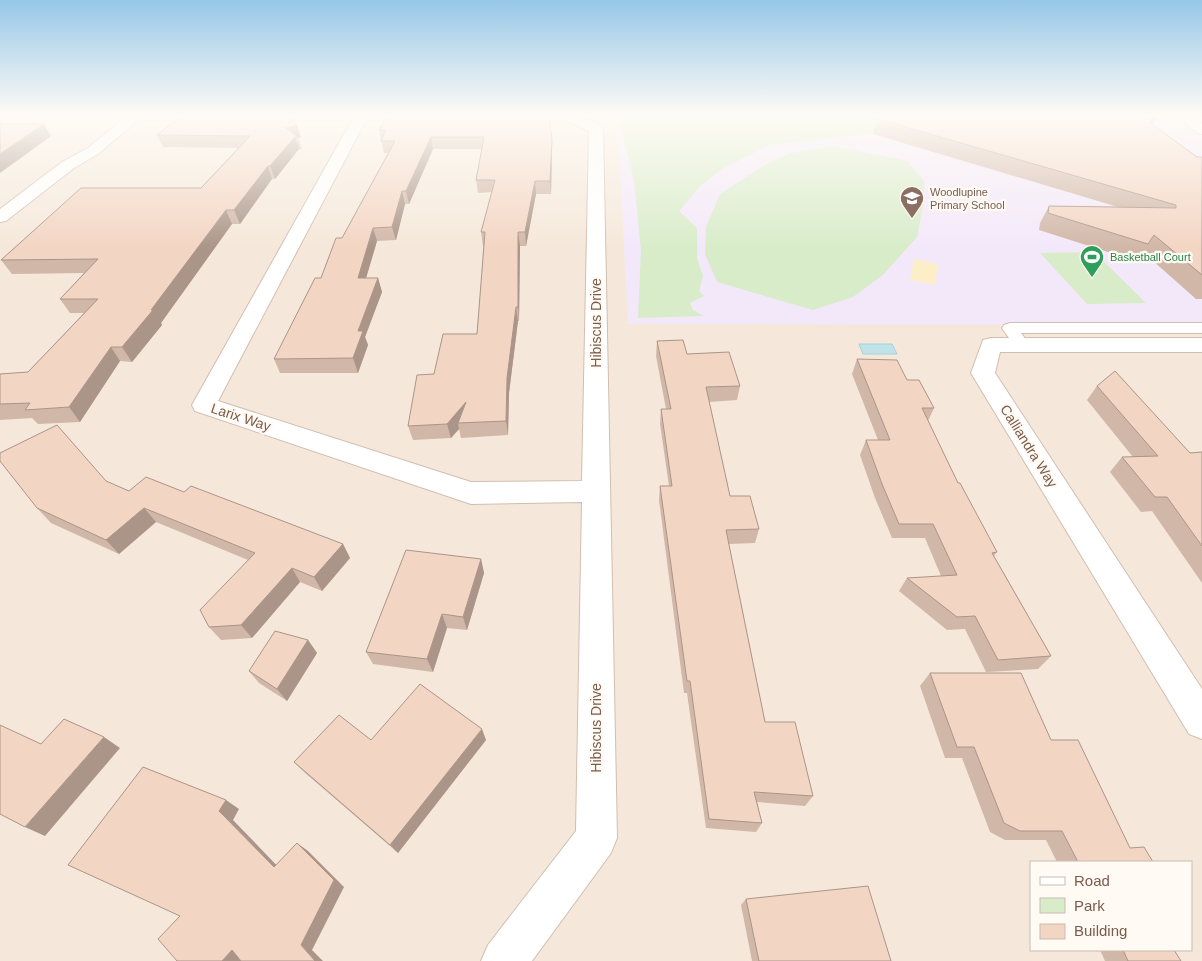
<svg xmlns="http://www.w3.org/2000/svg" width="1202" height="961" viewBox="0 0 1202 961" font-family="Arial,sans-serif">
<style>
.residential{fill:#f5e8da;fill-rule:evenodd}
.education{fill:#f3e8fa}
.green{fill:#d8ecc9}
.sand{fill:#fcefc7}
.water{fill:#bfe3e8;stroke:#a5d3da}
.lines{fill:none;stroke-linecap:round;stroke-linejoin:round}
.service-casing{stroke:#d1beb0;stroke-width:2}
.minor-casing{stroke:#d1beb0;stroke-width:2}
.tertiary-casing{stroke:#d1beb0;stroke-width:2}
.service{fill:#fff;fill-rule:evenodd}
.minor{fill:#fff;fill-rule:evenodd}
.tertiary{fill:#fff;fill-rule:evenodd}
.wall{fill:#d1b7a8}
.shaded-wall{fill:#aa9588}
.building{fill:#f3d5c3;stroke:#aa9588}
.labels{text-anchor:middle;stroke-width:4.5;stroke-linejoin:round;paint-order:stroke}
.far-education-label{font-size:11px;fill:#785e54;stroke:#fffaf3;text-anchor:start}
.far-leisure-label{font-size:11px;fill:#27864d;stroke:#fffaf3;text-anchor:start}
.street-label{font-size:14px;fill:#7a5c4d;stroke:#fffaf3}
</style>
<rect width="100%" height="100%" fill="#fdf6ec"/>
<path class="residential" d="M0 114H1202V961H0ZM1031 862H1191V950H1031Z"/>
<path class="education" d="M617 114H1202V325L628 324Z"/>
<path class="green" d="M617 114H880L899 120 873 134 769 145 722 169 701 185 679 211 697 228V258L703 276 699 291 704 296 690 303 693 310 704 316 638 318 641 250 634 180Z
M833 146 907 161 924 181V200L917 237 883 275 853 297 813 310 717 282 705 254 706 227 720 194 763 166 791 153Z
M1094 252 1146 303 1087 304 1040 253Z"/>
<path class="sand" d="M914 259 938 264 935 285 910 280Z"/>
<path class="water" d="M859 344H892L897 354H863Z"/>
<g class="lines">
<g class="service-casing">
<path id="service" d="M1010 323H1202V333H1021L1030 345 1028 348H1016L1002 328 1004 325Z"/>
</g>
<g class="minor-casing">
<path id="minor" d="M119 114H429L428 119 423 120H366L218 401 471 482 582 481 589 131 566 121 511 119 504 115C525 111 589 111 603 129L617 838 611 853 532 961H481L488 945 576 831 582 502 471 504 195 411 192 405 352 120H125L120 119Z
M1175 114H1191L1202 123V134L1197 133Z
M991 338H1202V352H1000L995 373 1202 689V739L1189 734 971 373 983 340Z"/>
</g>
<g class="tertiary-casing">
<path id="tertiary" d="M129 114H145L98 154 74 168 6 221 0 222V209L62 162 88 148Z"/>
</g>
<use href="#service" class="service"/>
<use href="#minor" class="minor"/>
<use href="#tertiary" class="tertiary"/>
</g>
<path class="wall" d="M880 114H1159L1152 125 1197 157H1202V299H1196L1143 252 1136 261 1039 230 1040 223 1049 206 1118 207 873 134 878 119 884 115Z
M297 125 301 137 298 138 302 149H299L275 179H272L240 224H232L161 323 162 325 132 362 120 361 80 422 38 424 32 418 0 420V374L28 372 84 313H70L60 299 84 273 12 274 1 260 201 188 239 148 163 147 157 135Z
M379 130 552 140V152L551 194H536L526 246H520L519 321H518L509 393 508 435 461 438 459 429 451 438 413 440 408 426 434 374 477 334 484 246H483L481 232 492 192 478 193 476 180 482 149H433L409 204H405L396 240 377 241 366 278H378L382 292 365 337 368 345 358 373H280L274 359 321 278 389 153H384Z
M657 341 687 354 740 386 737 400 709 402 730 496 759 529 755 543 729 544 765 722 813 796 805 806 757 802 762 823 756 832 706 828 687 693H684L659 500 660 486H669L660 424 661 409H666L656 356Z
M857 359 907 380 934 408 928 421 958 483 997 552 994 556 1051 656 1038 669 986 672 965 629 947 630 899 591 907 578 941 576 925 538H892L875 498 860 455 866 440H878L852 374Z
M1097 386 1190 453 1202 452V583L1152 511 1141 512 1110 472 1122 457H1133L1087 400Z
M106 481 129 491 343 544 350 558 322 591 300 582 252 638 221 640 209 627 248 560 156 522 119 554 51 523 37 508Z
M481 559 484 573 467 630 447 628 433 672 373 664 366 652Z
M308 640 317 653 287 701 259 683 249 671Z
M930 673 1051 740 1130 848 1153 862H1057L1046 840H1005L990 832 962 758H945L920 686Z
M371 740H486L398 853 304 772 294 762Z
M746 899 891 961H752L741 905Z
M1100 950H1174L1181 961H1105Z"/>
<path class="shaded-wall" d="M1159 114 1150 128 1149 122Z
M44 124 51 136 0 173V154Z
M297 125 301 137 298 138V137H295L299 149 275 179 270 166 286 128Z
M431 137 433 149 409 204 406 191Z
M552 140V152L551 194 550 181Z
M268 166 272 179 240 224 234 210Z
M535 181 536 194 526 246 525 232Z
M402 191 405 204 396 240 392 227Z
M226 210 232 224 161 323 162 325 132 362 122 347 151 310Z
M373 228 377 241 362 292 358 278Z
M518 232 520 246 519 321 518 307Z
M378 278 382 292 365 337 368 345 358 373 353 358 358 331Z
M516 307 518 321 509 393 508 435 506 421 507 378Z
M111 347 120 361 80 422 69 407Z
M466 402 458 423 459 429 451 438 447 424Z
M144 508 156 522 119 554 106 540Z
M343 544 350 558 322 591 314 577Z
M481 559 484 573 467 630 463 617Z
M292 568 300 582 252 638 241 625Z
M442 614 447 628 433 672 427 659Z
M308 640 317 653 287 701 277 689Z
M482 729 486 740 398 853 390 845Z
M104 737 120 748 45 836 25 827Z
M226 800 239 809 233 820 286 875 274 867 219 811Z
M297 843 308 851 344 887 312 950 323 961H315L301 945Z
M232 950 241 961H222Z"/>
<path class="building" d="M183 114H282L297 125 286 128 298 137H295L270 166H268L234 210H226L151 310H153L122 347H111L69 407 25 410 30 403 0 404V374L28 372 98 299H60L98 259 1 260 81 188H201L250 136 157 135Z
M388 114H549L552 140 550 181H535L525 232H518V307H516L507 378 506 421 458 423 466 402 447 424 408 426 417 375 434 374 443 334H477L485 232H481L495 180H476L484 137H431L406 191H402L392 227 373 228 358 278H378L358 331H363L353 358 274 359 315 278H321L336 238H342L395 141H381L386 130H379Z
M886 114H1158L1149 122 1197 157H1202V275L1154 235 1148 244 1048 213 1049 206 1176 208V205L878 119Z
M0 124H44L0 154Z
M683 340 687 354 729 352 740 386 706 387 730 496H750L759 529 726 530 765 722H795L813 796 754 792 762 823 709 819 690 681H687L660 486H672L661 409H671L657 341Z
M857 359 897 360 907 380H919L934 408H922L958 483H960L997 552 992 553 1051 656 998 660 975 616 957 617 907 578 957 575 933 524H899L882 484 866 440H890Z
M1115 371 1190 453 1202 452V546L1167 497H1155L1122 457 1158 456 1097 386Z
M57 425 106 481 129 491 146 477 184 492 191 486 343 544 314 577 292 568 241 625 209 627 200 610 255 553 144 508 106 540 37 508 0 461V453Z
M406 550 481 559 463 617 442 614 427 659 366 652Z
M275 631 308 640 277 689 249 671Z
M930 673H1021L1051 740H1078L1130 848 1144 847 1153 862H1078L1062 831H1020L1004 823 974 747H957Z
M420 684 482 729 390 845 294 762 339 715 371 740Z
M64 719 104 737 25 827 0 814V725L41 744Z
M143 767 226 800 219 811 274 867 297 843 334 880 301 945 315 961H241L232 950 222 961H177L158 939 180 916 68 865Z
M868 886 891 961H759L746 899Z
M1123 950H1174L1181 961H1128Z"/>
<linearGradient id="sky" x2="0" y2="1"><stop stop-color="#97c7e8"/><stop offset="0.46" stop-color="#fefbf6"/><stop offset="1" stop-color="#fefbf6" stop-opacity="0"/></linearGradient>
<rect width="1202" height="249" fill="url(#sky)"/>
<defs>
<g id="school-pin" transform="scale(1.25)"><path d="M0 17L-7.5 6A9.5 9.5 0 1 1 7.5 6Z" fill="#8d6e63" stroke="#fffaf3"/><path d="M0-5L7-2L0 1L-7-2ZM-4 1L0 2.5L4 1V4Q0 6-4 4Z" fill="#fff"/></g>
<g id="stadium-pin" transform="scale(1.25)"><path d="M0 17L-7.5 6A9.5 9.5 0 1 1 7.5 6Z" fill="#2e9e5b" stroke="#fffaf3"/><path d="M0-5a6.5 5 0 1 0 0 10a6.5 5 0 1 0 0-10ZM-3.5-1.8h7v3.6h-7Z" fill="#fff"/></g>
</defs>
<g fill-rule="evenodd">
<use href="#school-pin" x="912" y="198"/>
<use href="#stadium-pin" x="1092" y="257"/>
</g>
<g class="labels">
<g class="far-education-label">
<text x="930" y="196">Woodlupine<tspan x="930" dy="13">Primary School</tspan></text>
</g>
<g class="far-leisure-label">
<text x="1110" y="261">Basketball Court</text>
</g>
<g class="street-label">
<text transform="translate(596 323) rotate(-90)" y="5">Hibiscus Drive</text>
<text transform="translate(241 417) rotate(18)" y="5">Larix Way</text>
<text transform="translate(1029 446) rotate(58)" y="5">Calliandra Way</text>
<text transform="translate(596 728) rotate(-90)" y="5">Hibiscus Drive</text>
</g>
</g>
<rect x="1030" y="861" width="162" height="90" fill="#fffaf3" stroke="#cabbb1"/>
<rect x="1040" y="877" width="25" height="8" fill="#ffffff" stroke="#cabbb1"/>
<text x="1074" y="886" font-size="15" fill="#7a5c4d">Road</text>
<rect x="1040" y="898" width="25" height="15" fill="#d8ecc9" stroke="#cabbb1"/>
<text x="1074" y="911" font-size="15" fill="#7a5c4d">Park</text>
<rect x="1040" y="924" width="25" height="15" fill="#f3d5c3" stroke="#cabbb1"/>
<text x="1074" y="936" font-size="15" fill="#7a5c4d">Building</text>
</svg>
